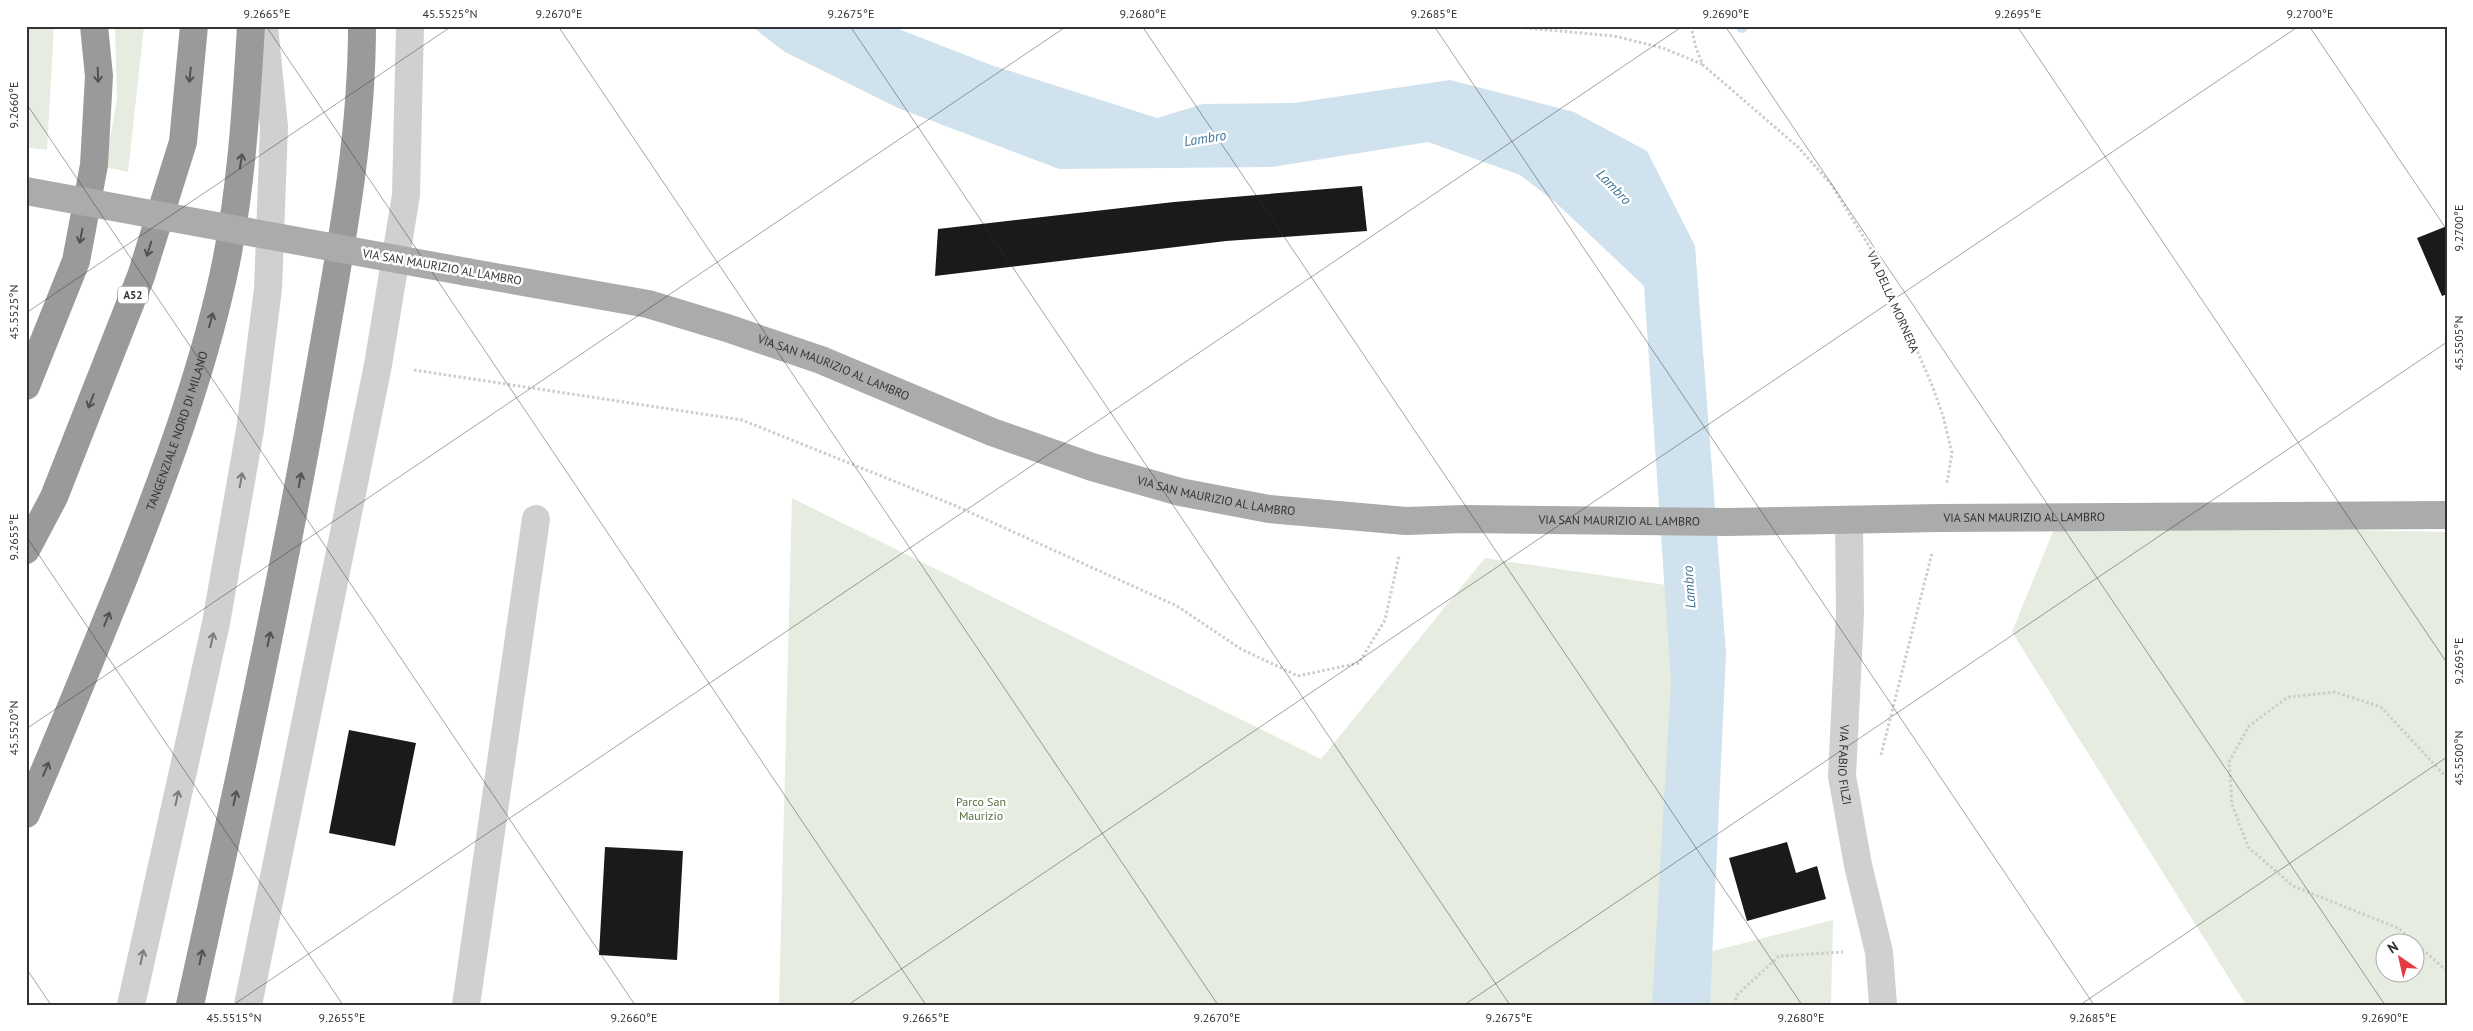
<svg xmlns="http://www.w3.org/2000/svg" width="2473" height="1031" viewBox="0 0 2473 1031" font-family="'PT Sans',sans-serif">
<style>
.green{fill:#e6ecdf;fill-rule:evenodd}
.water{fill:#cfe2ee}
.lines{fill:none;stroke-linecap:round;stroke-linejoin:round}
.stream{stroke:#cfe2ee;stroke-width:12}
.building{fill:#1a1a1a}
.path{stroke:#cdcdcd;stroke-width:3;stroke-dasharray:2.5 2.5;stroke-linecap:butt}
.minor{stroke:#d0d0d0;stroke-width:28}
.major{stroke:#ababab;stroke-width:28}
.highway{stroke:#9a9a9a;stroke-width:28}
.major-bridge{stroke:#ababab;stroke-width:28}
.oneway{stroke:#525252}
.oneway2{stroke:#7a7a7a}
.ticks{fill:none;stroke:#333;stroke-width:1;stroke-opacity:0.45}
.labels{text-anchor:middle;stroke-width:5;stroke-linejoin:round;paint-order:stroke}
.shield{fill:#fff;stroke:#707070;stroke-width:1}
.shield-label{font-size:11px;font-weight:bold;fill:#333}
.street-label{font-size:12px;fill:#333;stroke:#fff}
.park-label{font-size:12px;fill:#56703f;stroke:#fff}
.water-label{font-size:14px;font-style:italic;fill:#3f7597;stroke:#fff}
.neatline{fill:none;stroke:#333;stroke-width:2}
.ticks-label{font-size:12px;text-anchor:middle;fill:#333}
</style>
<rect width="100%" height="100%" fill="#fff"/>
<path class="green" d="M26 26H54L47 150 26 147Z
M115 26H144L128 172 105 167 117 99Z
M792 498 1321 759 1485 558 1699 590 1690 957 1833 920 1831 1005H779Z
M2056 524 2447 532V1005H2246L2012 632ZM2386 944H2416V974H2386Z"/>
<path class="water" d="M751 26H891L991 65 1157 118 1203 104 1294 103 1450 80 1574 112 1647 151 1695 246 1726 653 1710 1005H1652L1671 682 1644 286 1554 201 1520 175 1428 142 1272 167 1059 169 898 108 785 52Z"/>
<g class="lines">
<path class="stream" d="M1742 26V27"/>
</g>
<path class="building" d="M1362 186 1367 231 1226 241 935 276 938 229 1174 202Z
M2447 226V294L2442 296 2417 238Z
M349 730 416 743 395 846 329 833Z
M1787 842 1796 873 1817 866 1826 899 1747 921 1729 858Z
M605 847 683 851 677 960 599 955Z"/>
<g class="lines">
<path class="path" d="M1505 26 1614 36 1663 48 1702 64
M1691 26 1696 48 1703 65 1798 147 1831 184 1877 259 1932 385 1943 416 1952 453 1947 483
M414 370 742 420 956 506 1177 606 1241 649 1298 676 1359 663 1385 620 1399 556
M1881 755 1932 553
M2447 778 2381 707 2335 692 2288 697 2249 726 2229 762 2232 804 2248 847 2293 886 2398 928 2447 971
M1735 1005 1736 996 1779 956 1843 952"/>
<g class="minor">
<path id="s1" d="M1849 520 1850 614 1842 776 1858 865 1879 952 1883 1005"/>
<path d="M131 1005 216 623 250 430 268 289 274 127 264 26"/>
<path d="M248 1005 378 365 406 195 410 26"/>
<path d="M466 1005 536 519"/>
</g>
<path class="major" id="s2" d="M467 272 648 304 727 328 821 360 992 432 1092 467 1180 492 1269 509 1406 521 1464 519 1728 522 1941 518 2447 515"/>
<g class="highway">
<path d="M26 386 76 261 94 165 99 76 94 26"/>
<path d="M26 550 54 497 141 276 183 142 194 26"/>
<path id="s3" d="M26 814C60 736 91 658 123 580 162 481 200 381 223 277 241 195 246 110 251 26"/>
<path d="M190 1005C236 796 281 588 318 378 338 260 362 146 362 26"/>
</g>
<path class="major-bridge" d="M26 191 467 272"/>
</g>
<defs><path id="oneway-shaft" d="M-6 0H5M1.5-3L5.5 0L1.5 3" fill="none" stroke-width="1.6" stroke-linecap="round" stroke-linejoin="round" transform="scale(1.25)"/></defs>
<g class="oneway">
<use href="#oneway-shaft" transform="translate(98 75) rotate(88)"/>
<use href="#oneway-shaft" transform="translate(190 75) rotate(96)"/>
<use href="#oneway-shaft" transform="translate(241 161) rotate(-81)"/>
<use href="#oneway-shaft" transform="translate(81 236) rotate(101)"/>
<use href="#oneway-shaft" transform="translate(149 249) rotate(107)"/>
<use href="#oneway-shaft" transform="translate(211 320) rotate(-75)"/>
<use href="#oneway-shaft" transform="translate(91 401) rotate(111)"/>
<use href="#oneway-shaft" transform="translate(300 480) rotate(-80)"/>
<use href="#oneway-shaft" transform="translate(107 619) rotate(-68)"/>
<use href="#oneway-shaft" transform="translate(269 639) rotate(-78)"/>
<use href="#oneway-shaft" transform="translate(46 769) rotate(-67)"/>
<use href="#oneway-shaft" transform="translate(235 798) rotate(-78)"/>
<use href="#oneway-shaft" transform="translate(201 957) rotate(-78)"/>
</g>
<g class="oneway2">
<use href="#oneway-shaft" transform="translate(241 480) rotate(-80)"/>
<use href="#oneway-shaft" transform="translate(212 640) rotate(-78)"/>
<use href="#oneway-shaft" transform="translate(177 798) rotate(-78)"/>
<use href="#oneway-shaft" transform="translate(142 957) rotate(-78)"/>
</g>
<path class="ticks" d="M266 26 926 1005M558 26 1218 1005M850 26 1510 1005M1142 26 1802 1005M1434 26 2094 1005M1725 26 2385 1005M2017 26 2447 663M2309 26 2447 230M26 103 635 1005M26 313 452 26M26 536 343 1005M26 729 1067 26M26 968 51 1005M233 1005 1683 26M848 1005 2299 26M1464 1005 2447 342M2080 1005 2447 757"/>
<g class="labels">
<rect class="shield" x="118" y="286.5" width="30" height="17" rx="4"/>
<g class="shield-label">
<text x="133" y="299">A52</text>
</g>
<g class="street-label">
<text transform="translate(442 267) rotate(10)" y="4">VIA SAN MAURIZIO AL LAMBRO</text>
<text transform="translate(1893 302) rotate(66)" y="4">VIA DELLA MORNERA</text>
<text dy="4" stroke="none"><textPath href="#s2" startOffset="380">VIA SAN MAURIZIO AL LAMBRO</textPath></text>
<text dy="4" stroke="none"><textPath href="#s3" startOffset="412">TANGENZIALE NORD DI MILANO</textPath></text>
<text dy="4" stroke="none"><textPath href="#s2" startOffset="785">VIA SAN MAURIZIO AL LAMBRO</textPath></text>
<text dy="4" stroke="none"><textPath href="#s2" startOffset="1595">VIA SAN MAURIZIO AL LAMBRO</textPath></text>
<text dy="4" stroke="none"><textPath href="#s2" startOffset="1190">VIA SAN MAURIZIO AL LAMBRO</textPath></text>
<text dy="4" stroke="none"><textPath href="#s1" startOffset="245">VIA FABIO FILZI</textPath></text>
</g>
<g class="park-label">
<text x="981" y="806">Parco San<tspan x="981" dy="14">Maurizio</tspan></text>
</g>
<g class="water-label">
<text transform="translate(1205 138) rotate(-9)" y="5">Lambro</text>
<text transform="translate(1614 187) rotate(46)" y="5">Lambro</text>
<text transform="translate(1689 587) rotate(-94)" y="5">Lambro</text>
</g>
</g>
<rect width="2473" height="1031" fill="none" stroke="#ffffff" stroke-width="55"/>
<g transform="translate(2400 958) rotate(326)"><circle r="24" fill="#ffffff" stroke="#adadad"/>
<path d="M0-4L9 19L0 12L-9 19Z" fill="#e63946"/>
<text y="-8" font-size="14" font-weight="bold" text-anchor="middle" fill="#333333">N</text>
</g>
<rect x="28" y="28" width="2418" height="976" class="neatline"/>
<g class="ticks-label">
<text x="267" y="18">9.2665°E</text>
<text x="450" y="18">45.5525°N</text>
<text x="559" y="18">9.2670°E</text>
<text x="851" y="18">9.2675°E</text>
<text x="1143" y="18">9.2680°E</text>
<text x="1434" y="18">9.2685°E</text>
<text x="1726" y="18">9.2690°E</text>
<text x="2018" y="18">9.2695°E</text>
<text x="2310" y="18">9.2700°E</text>
<text transform="translate(14 105) rotate(-90)" y="4">9.2660°E</text>
<text transform="translate(2459 228) rotate(-90)" y="4">9.2700°E</text>
<text transform="translate(14 312) rotate(-90)" y="4">45.5525°N</text>
<text transform="translate(2459 343) rotate(-90)" y="4">45.5505°N</text>
<text transform="translate(14 537) rotate(-90)" y="4">9.2655°E</text>
<text transform="translate(2459 661) rotate(-90)" y="4">9.2695°E</text>
<text transform="translate(14 728) rotate(-90)" y="4">45.5520°N</text>
<text transform="translate(2459 758) rotate(-90)" y="4">45.5500°N</text>
<text x="234" y="1022">45.5515°N</text>
<text x="342" y="1022">9.2655°E</text>
<text x="634" y="1022">9.2660°E</text>
<text x="926" y="1022">9.2665°E</text>
<text x="1217" y="1022">9.2670°E</text>
<text x="1509" y="1022">9.2675°E</text>
<text x="1801" y="1022">9.2680°E</text>
<text x="2093" y="1022">9.2685°E</text>
<text x="2385" y="1022">9.2690°E</text>
</g>
</svg>
